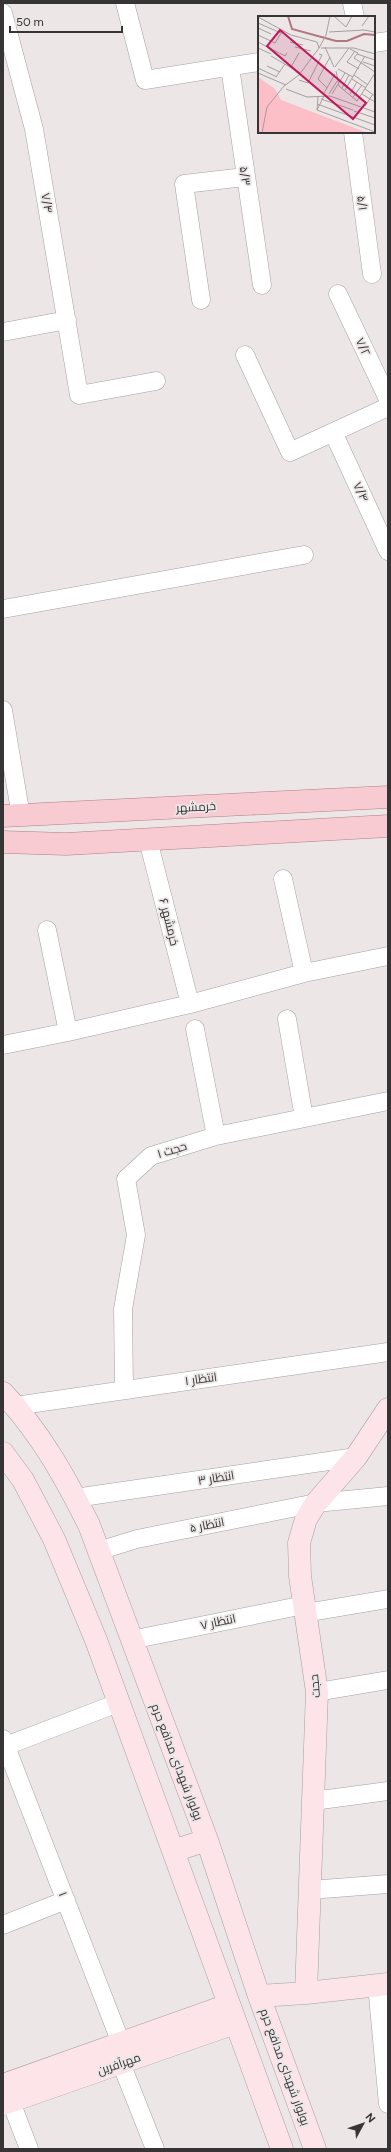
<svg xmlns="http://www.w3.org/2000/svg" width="391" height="2152" viewBox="0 0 391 2152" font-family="Figtree,Cairo,sans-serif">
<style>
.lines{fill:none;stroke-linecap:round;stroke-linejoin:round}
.street-casing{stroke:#a6a0a1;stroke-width:19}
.secondary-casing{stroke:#a6a0a1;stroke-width:23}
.primary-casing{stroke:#b27e86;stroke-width:23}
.street{stroke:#fff;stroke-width:18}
.secondary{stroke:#fce4e8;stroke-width:22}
.primary{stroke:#f8cad1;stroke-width:22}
.labels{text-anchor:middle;stroke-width:3.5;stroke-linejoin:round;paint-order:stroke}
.street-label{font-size:12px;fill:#373435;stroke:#ece6e7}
.inset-river{fill:none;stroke:#b2767f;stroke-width:2}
.inset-road{fill:none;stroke:#a49fa0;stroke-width:1}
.view{fill:#c2185b;fill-opacity:0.15;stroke:#c2185b;stroke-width:2}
.inset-edge{fill:none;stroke:#373435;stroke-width:2}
</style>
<rect width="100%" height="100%" fill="#ece6e7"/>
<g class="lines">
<g class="street-casing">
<path id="street" d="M125 3 145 80 259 62
M352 3 355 17
M3 13 34 129 79 395 156 381
M374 43 388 41
M230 67 262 285
M353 132 372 274
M338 294 388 399
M201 300 184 184 245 177
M3 332 67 320
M245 355 290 452 388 407
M333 432 388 551
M3 609 304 555
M3 710 21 816
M148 840 190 1004
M283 879 304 973
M47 930 68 1032
M287 1019 304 1118
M195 1029 216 1136
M3 1045 68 1032 190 1004 304 973 388 956
M124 1390 123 1309 136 1235 126 1179 151 1156 216 1136 388 1101
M15 1406 388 1352
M75 1498 356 1457
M98 1551 137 1539 316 1503 388 1496
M305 1613 388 1599
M131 1640 304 1605
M317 1692 388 1680
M3 1739 121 2043
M3 1747 118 1703
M313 1801 388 1791
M310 1890 388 1884
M3 1925 66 1900
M377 1985 388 2104
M121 2063 155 2149
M11 2102 29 2149"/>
</g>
<g class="secondary-casing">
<path id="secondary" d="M3 1393C40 1432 65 1477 89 1525L207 1840 259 1996 315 2149
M3 1453 23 1480 54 1539 96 1640 282 2149
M173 1851 207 1840
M306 1993 317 1692 300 1576 299 1543 306 1519 316 1503 356 1457 388 1409
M259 1996 306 1993 388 1984
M3 2085 228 2005
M3 2104 235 2023"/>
</g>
<g class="primary-casing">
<path id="primary" d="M3 816 388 797
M3 842 66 844 388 826"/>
</g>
<use href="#street" class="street"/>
<use href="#secondary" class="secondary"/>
<use href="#primary" class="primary"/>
</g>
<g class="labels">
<g class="street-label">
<text transform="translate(245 176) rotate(81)" y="4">۵/۳</text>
<text transform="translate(47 203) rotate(80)" y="4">۷/۴</text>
<text transform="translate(362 203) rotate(82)" y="4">۵/۱</text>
<text transform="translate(363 347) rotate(65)" y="4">۷/۲</text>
<text transform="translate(361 492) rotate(65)" y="4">۷/۴</text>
<text transform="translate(196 807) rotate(-3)" y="4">خرمشهر</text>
<text transform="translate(169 922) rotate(76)" y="4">خرمشهر ۶</text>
<text transform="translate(172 1150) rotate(-17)" y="4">حجت ۱</text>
<text transform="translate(201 1379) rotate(-8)" y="4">انتظار ۱</text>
<text transform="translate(216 1478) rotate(-9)" y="4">انتظار ۳</text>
<text transform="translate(207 1525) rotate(-11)" y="4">انتظار ۵</text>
<text transform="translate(218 1622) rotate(-12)" y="4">انتظار ۷</text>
<text transform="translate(315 1686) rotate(-95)" y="4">حجت</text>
<text transform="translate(177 1762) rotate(69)" y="4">بولوار شهدای مدافع حرم</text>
<text transform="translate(63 1894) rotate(69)" y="4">۱</text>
<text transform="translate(119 2064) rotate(-19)" y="4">مهرآفرین</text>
<text transform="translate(285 2067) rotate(70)" y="4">بولوار شهدای مدافع حرم</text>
</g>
</g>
<g transform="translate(258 16)">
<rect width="117" height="117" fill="#ece6e7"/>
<path d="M0 61 17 73 23 84 110 117H0Z" fill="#fcbec7"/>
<path class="inset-river" d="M30 0 34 13 78 25H89L106 18 117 19"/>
<path class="inset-road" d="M76 0 88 11 94 0M0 1 33 19 59 26 61 32M0 7 23 17M104 10 111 0M0 12 13 18M71 16 106 14 117 16M0 19 17 27 25 14M0 26 27 40 29 37M32 26 45 29M37 31 53 35M67 31 76 51M0 32 13 38M63 32H96L117 38M92 33 100 37 96 42 117 56M97 35 89 46 101 53M99 38 117 44M13 40 42 57M105 46 117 50M9 50 22 56M33 51 41 37M77 51 91 32M0 52 19 61M80 53 95 61M78 55 81 70 99 85M0 57 28 69M96 59 110 69M18 61 27 48M94 63 108 72M41 64 50 67 64 39 61 38M69 72 60 63 72 41M84 72 91 59M28 73 49 81 72 80 117 96M107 73 117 80M87 74 107 40M66 77 77 58M71 78 79 65M74 78 87 57M92 78 99 66M104 78 117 86M60 81 59 94 66 80M95 81 104 69M63 83 95 94M99 85 117 57M59 88 117 109M107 90 115 78M59 94 117 116M96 95 117 102M4 117 9 91 26 70 41 59 61 32 68 19 72 0"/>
<path class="view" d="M22 14 108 87 95 103 9 30Z"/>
<rect width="117" height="117" class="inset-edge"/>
</g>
<rect width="391" height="2152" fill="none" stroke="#373435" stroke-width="8"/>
<g transform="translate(363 2124) rotate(50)" stroke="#ece6e7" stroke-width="3" paint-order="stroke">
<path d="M0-3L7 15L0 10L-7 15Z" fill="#373435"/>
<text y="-6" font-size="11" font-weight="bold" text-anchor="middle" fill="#373435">N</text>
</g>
<path d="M10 26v6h112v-6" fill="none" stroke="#373435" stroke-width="2"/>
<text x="16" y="26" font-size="12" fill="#373435" stroke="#ece6e7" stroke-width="3" paint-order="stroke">50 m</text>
</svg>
